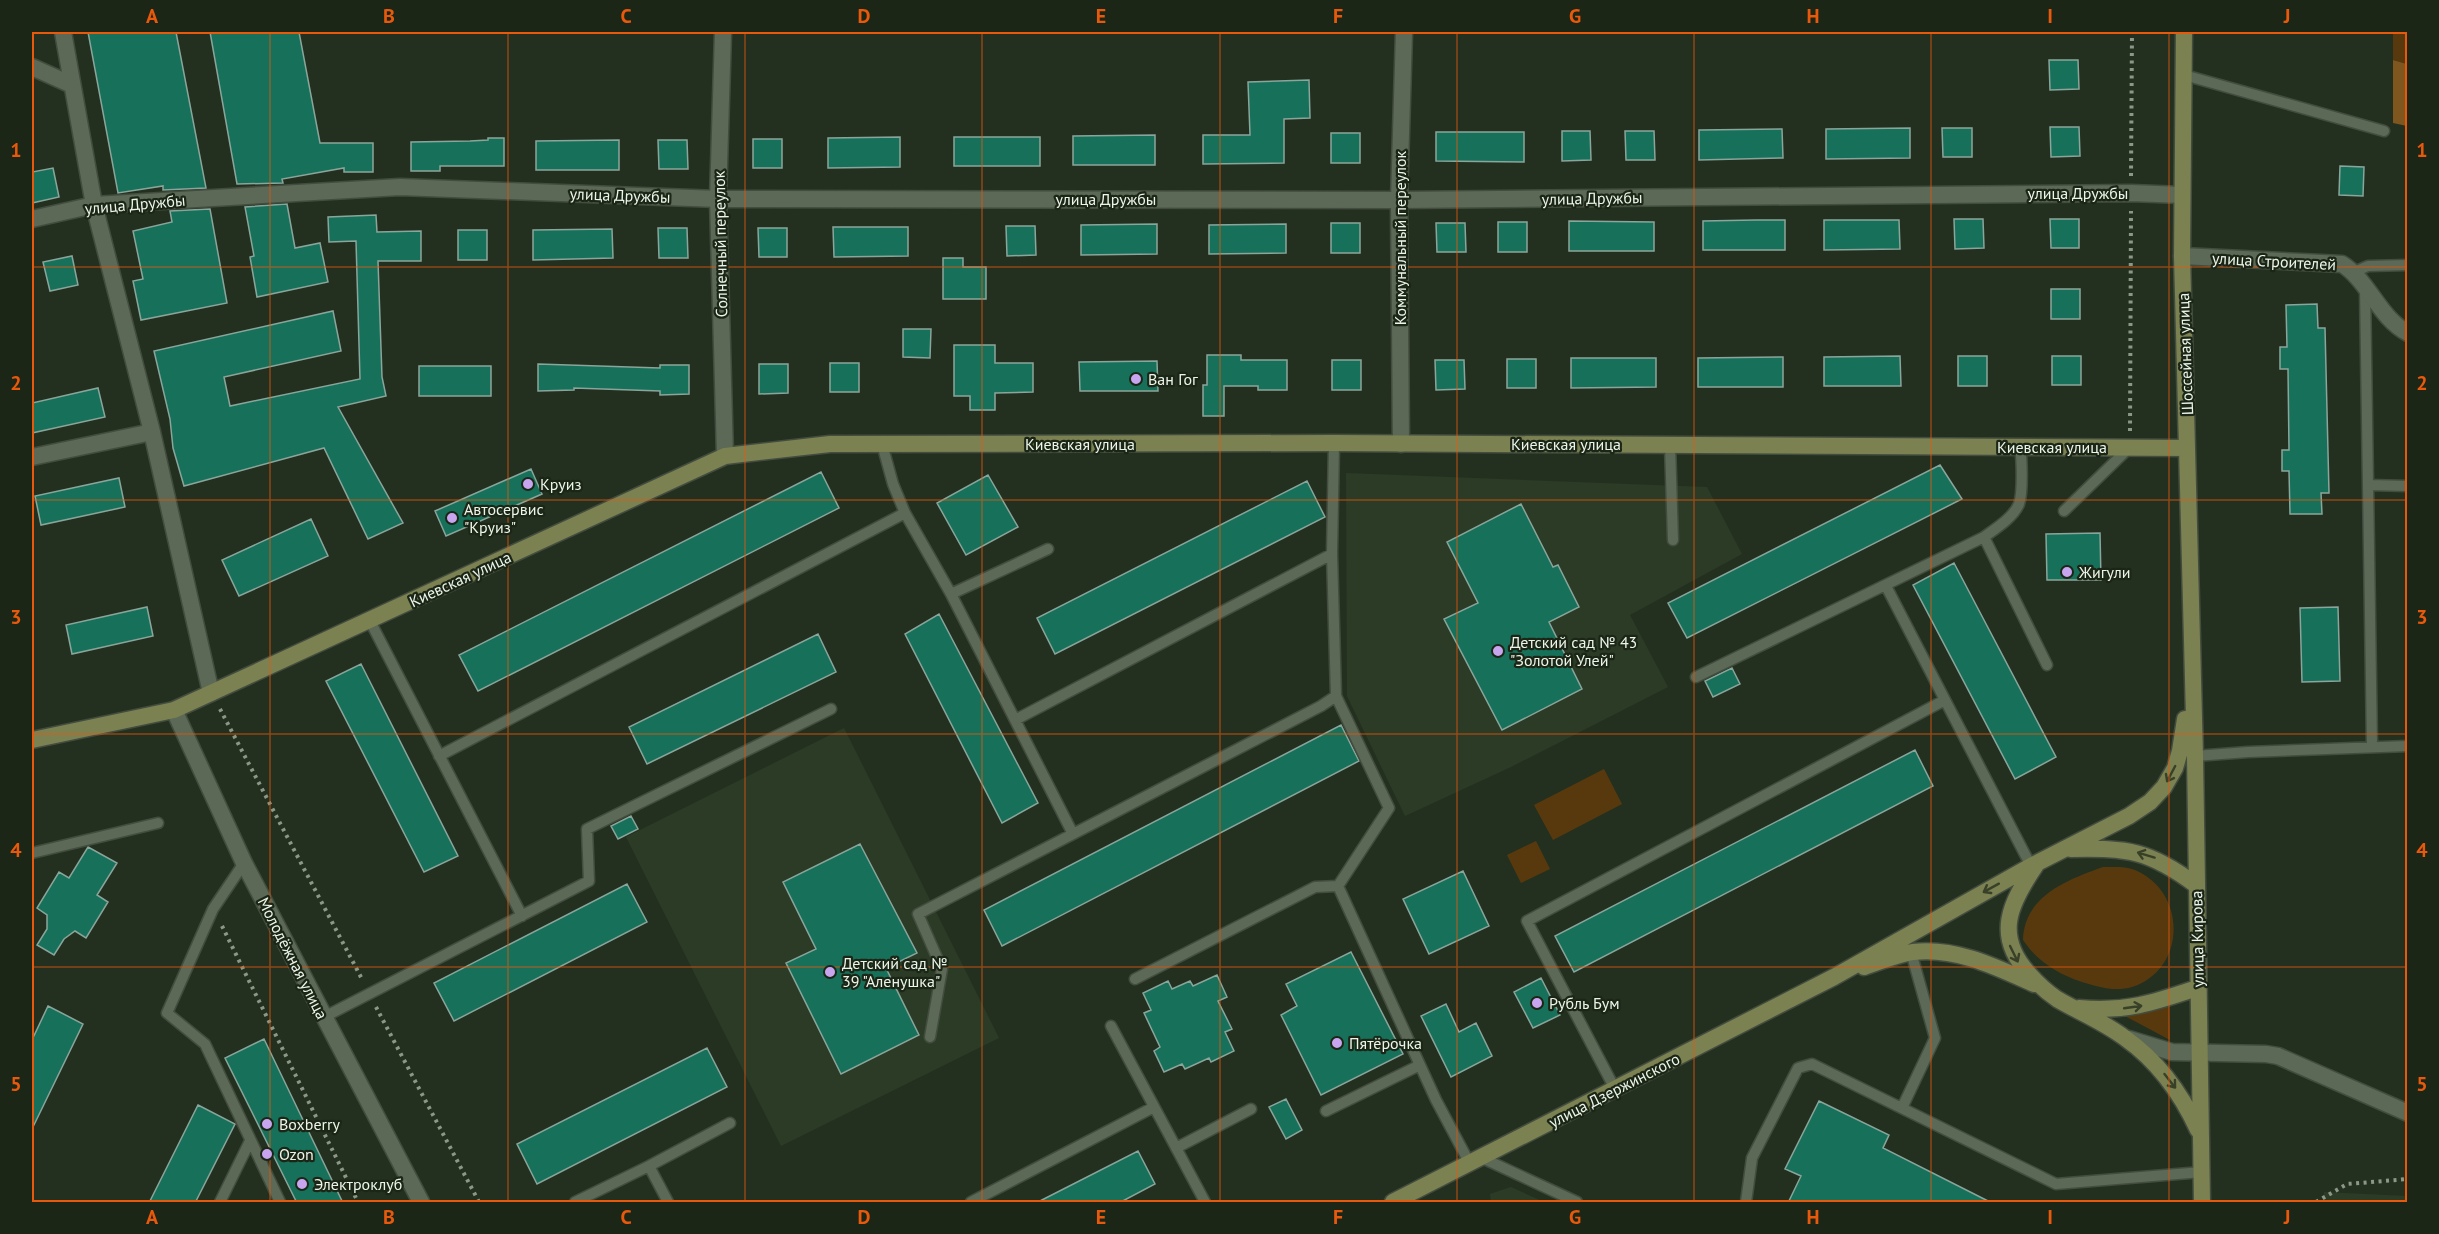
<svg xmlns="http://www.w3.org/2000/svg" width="2439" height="1234" viewBox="0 0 2439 1234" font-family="'PT Sans',sans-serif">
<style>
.built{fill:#2b3b25}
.green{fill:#58390e}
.forest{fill:#80561f}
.building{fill:#17715a;stroke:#8aa59b;stroke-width:1.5}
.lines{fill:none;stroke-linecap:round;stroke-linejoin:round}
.service-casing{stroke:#434d3f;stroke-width:13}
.minor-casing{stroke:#434d3f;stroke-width:19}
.tertiary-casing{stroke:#434d3f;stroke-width:19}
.secondary-casing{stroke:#434d3f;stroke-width:19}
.path{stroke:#8d9789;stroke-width:4;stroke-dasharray:3 4.5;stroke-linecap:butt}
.service{stroke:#5b6956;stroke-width:10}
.minor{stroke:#5b6956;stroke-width:16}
.tertiary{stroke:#5b6956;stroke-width:16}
.secondary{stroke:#7b8151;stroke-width:16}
.oneway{stroke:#384128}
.grid{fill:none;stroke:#e8590c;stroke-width:1.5;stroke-opacity:0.55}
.poi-dot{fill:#c8a6ef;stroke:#1b2616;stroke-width:2}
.labels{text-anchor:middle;stroke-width:4.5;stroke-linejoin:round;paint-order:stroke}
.street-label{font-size:16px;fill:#edf5ea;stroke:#1b2616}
.poi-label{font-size:16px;fill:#edf5ea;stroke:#1b2616;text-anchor:start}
.neatline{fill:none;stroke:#e8590c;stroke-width:2}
.grid-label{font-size:20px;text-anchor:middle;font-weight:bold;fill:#e8590c}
</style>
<rect width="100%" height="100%" fill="#24301f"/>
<path class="built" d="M1346 473 1707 487 1742 554 1630 615 1668 687 1511 767 1405 816 1347 696Z
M844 728 999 1038 781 1146 626 837Z
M1511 1187 1544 1202H1491L1490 1194Z
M2324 1192 2407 1196V1202H2324Z"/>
<path class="green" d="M2393 32H2407V64L2393 60Z
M1604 769 1622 804 1553 840 1534 805Z
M1536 841 1550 869 1521 883 1507 855Z
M2103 867C2113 867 2126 866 2135 870 2187 892 2187 969 2132 987 2115 992 2098 987 2082 982 2058 974 2037 961 2023 940 2024 896 2067 880 2103 867Z
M2169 1006 2170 1040 2125 1016Z"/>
<path class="forest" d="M2393 60 2407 64V126L2393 123Z"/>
<path class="building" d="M88 32H176L206 188 163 190V186L118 193Z
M210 32H299L320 143H373V172H344V168L282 179 283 183 237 184Z
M2049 60H2078L2079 89 2050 90Z
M1309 80 1310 118 1284 119V163L1203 164V135H1250L1248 82Z
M2050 127H2079L2080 156 2051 157Z
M1910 128V158L1826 159V129Z
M1942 128H1972V157H1943Z
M1782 129 1783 158 1699 160V130Z
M1562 131H1590L1591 160 1562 161Z
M1625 131H1654L1655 160H1626Z
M1436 132H1524V162L1436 161Z
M1331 133H1360V163H1331Z
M1155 135V165H1073V136Z
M900 137V167L828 168V138Z
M954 137H1040V166H954Z
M488 138H504V166H440V171H411V142L470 141 488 140Z
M753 139H782V168H753Z
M619 140V170H536V141Z
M658 140H687L688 169H659Z
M2340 166 2364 167 2363 196 2339 195Z
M53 168 59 197 32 203V172Z
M287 204 295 248 320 243 328 282 257 297 250 257 254 256 245 207Z
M210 209 227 303 141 320 133 281 143 279 133 231 172 222 170 211Z
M376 215 377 232 421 231V261H378L382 377 386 396 338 407 403 523 368 539 324 448 184 486 173 448 170 419 154 351 333 311 341 351 224 377 230 406 360 379 356 241 329 242 328 217Z
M1954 219H1983L1984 248 1955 249Z
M2050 219H2079V248H2051Z
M1756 220H1785V250H1703V221Z
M1824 220H1899L1900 249 1824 250Z
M1569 221 1654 222V251H1569Z
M1498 222H1527V252H1498Z
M1331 223H1360V253H1331Z
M1436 223H1465L1466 252H1437Z
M1157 224V254L1081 255V225Z
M1286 224V253L1209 254V225Z
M1006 226H1035L1036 255 1007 256Z
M833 227H908V256L834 257Z
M658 228H687L688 258H659Z
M758 228H787V257H759Z
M612 229 613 258 533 260V230Z
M458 230H487V260H458Z
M72 256 78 285 50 291 43 262Z
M943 258H963V267H986V299H943Z
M2051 289H2080V319H2051Z
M2317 304 2318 328H2325L2329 493H2321L2322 514H2290L2289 471H2282V450H2289L2288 369H2280V347H2287L2286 305Z
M903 329H931L930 358 903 357Z
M954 345H995V363H1033V392L995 393V410H970V396H954Z
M1207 355H1241V360H1287V390H1258V386H1224V416H1203V385H1207Z
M1900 356 1901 386H1824V357Z
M1958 356H1987V386H1958Z
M2052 356H2081V385H2052Z
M1783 357V387H1698V358Z
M1571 358H1656V387L1571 388Z
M1507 359H1536V388H1507Z
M1332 360H1361V390H1332Z
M1435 360H1464L1465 389 1436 390Z
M1157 361 1158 391H1080L1079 362Z
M830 363H859V392H830Z
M538 364 660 368V365H689V394L660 395V391L574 388V390L538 391Z
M759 364H788V393L759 394Z
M419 366H491V396H419Z
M98 388 105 417 32 433V403Z
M1940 465 1962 499 1687 638 1668 603Z
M531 469 542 494 446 536 435 511Z
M821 472 839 508 478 691 459 655Z
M988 475 1018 527 966 555 937 503Z
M119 478 125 507 41 525 35 496Z
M1307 481 1325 517 1055 654 1037 618Z
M1521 504 1553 567 1558 565 1579 607 1549 622 1582 689 1502 730 1444 619 1478 603 1447 542Z
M311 519 328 556 239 596 222 560Z
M2100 533 2101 580H2047L2046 534Z
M1954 563 2056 757 2015 779 1913 585Z
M147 607 153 636 72 654 66 625Z
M2338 607 2340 681 2302 682 2300 608Z
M939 614 1038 803 1002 823 905 634Z
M818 634 836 672 647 764 629 727Z
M361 664 458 856 424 872 326 681Z
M1732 668 1740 684 1713 697 1705 681Z
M1341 725 1359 761 1002 946 984 910Z
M1915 750 1933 786 1574 972 1555 936Z
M631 816 638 829 618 839 611 826Z
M860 844 917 953 886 968 919 1035 841 1074 786 963 816 949 783 882Z
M88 847 117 863 97 895 108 902 86 938 75 931 64 939 54 955 37 945 47 929V915L37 908 59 872 69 878Z
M1463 871 1489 926 1429 954 1403 899Z
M627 884 647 922 454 1021 434 983Z
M1351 952 1403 1054 1321 1095 1281 1015 1297 1006 1286 984Z
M1217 975 1227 997 1218 1001 1232 1029 1225 1032 1234 1051 1211 1062 1209 1058 1185 1069 1182 1064 1164 1072 1154 1051 1160 1047 1144 1013 1151 1010 1143 993 1168 981 1172 989 1190 981 1193 986Z
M1541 978 1560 1015 1533 1028 1514 992Z
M1446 1004 1459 1032 1476 1023 1492 1056 1451 1077 1421 1016Z
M48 1006 83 1024 32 1129V1040Z
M264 1039 343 1203H297L225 1058Z
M707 1048 727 1087 537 1184 517 1144Z
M1286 1099 1302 1130 1286 1139 1269 1107Z
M1819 1101 1889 1135 1883 1148 1992 1203H1788L1801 1176 1785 1169Z
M198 1105 235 1124 195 1203H149Z
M1138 1151 1155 1184 1119 1203H1036Z"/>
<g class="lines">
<g class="service-casing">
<path id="service" d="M2184 75 2384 131
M2354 272 2368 266 2408 265
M2365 288 2372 746
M882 444 893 484 905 513 951 594 1073 834
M1670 445 1673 540
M2369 485 2408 486
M2064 511 2130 447
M1984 537 2047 665
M951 594 1048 549
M370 621 522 916
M1696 677 1984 537C1995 529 2013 518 2019 504 2023 492 2022 460 2020 446
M1945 700 2031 866
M1015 720 1332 554
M439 756 905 513
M2195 756 2248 752 2408 746
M32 853 158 823
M244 863 213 909 167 1013 205 1044 280 1202
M1338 886 1436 1100 1469 1162
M1135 979 1315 887 1338 886 1389 808 1336 696
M324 1017 589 881 587 829 831 709
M1111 1026 1205 1202
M930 1037 942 969 918 914 1321 706 1336 696 1332 554 1334 443
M1615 1089 1527 921 1945 700 1886 586
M1902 1108 1935 1038 1911 952
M1326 1111 1420 1065
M1176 1148 1251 1109
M1480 1157 1577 1202
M649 1166 730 1123
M220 1202 250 1141
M575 1202 649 1166 668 1202
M971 1202 1154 1107
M1746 1202 1752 1158 1798 1068 1812 1064 2056 1184 2202 1172"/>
</g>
<g class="minor-casing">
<path id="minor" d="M63 32 94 205 152 432 211 693
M723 32 718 199 725 456
M32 67 72 85
M32 219 94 205 400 187 718 199 1399 200 2131 193 2182 195
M2182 256 2342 264C2369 281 2379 318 2408 333
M1401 444 1399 200 1404 32
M32 457 152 432
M2129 1039 2172 1052 2266 1054 2278 1056 2408 1113"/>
</g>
<g class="tertiary-casing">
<path id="tertiary" d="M174 710 244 863 421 1202"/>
</g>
<g class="secondary-casing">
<path id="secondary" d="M2184 32 2182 256 2195 756 2202 1202
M32 740 174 710 725 456 830 444 1334 443 2187 448
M2071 849C2128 848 2149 850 2196 885
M2036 865C2010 903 1993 936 2030 975 2038 984 2047 992 2057 999 2079 1012 2104 1022 2125 1038 2159 1062 2181 1093 2198 1130
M1864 967C1880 962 1897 954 1913 952 1956 947 1996 967 2034 984
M2079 1008C2127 1012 2153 1003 2197 988
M1393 1202 1834 977 2031 866 2129 816 2150 802 2164 787 2175 768 2180 751 2185 719"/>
</g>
<path class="path" d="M2131 176 2132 32
M2130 431 2131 211
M220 709 363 981
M222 926 358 1202
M376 1007 479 1202
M2316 1202 2347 1184 2408 1179"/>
<use href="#service" class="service"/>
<use href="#minor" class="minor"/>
<use href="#tertiary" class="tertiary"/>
<use href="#secondary" class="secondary"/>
</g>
<defs><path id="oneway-shaft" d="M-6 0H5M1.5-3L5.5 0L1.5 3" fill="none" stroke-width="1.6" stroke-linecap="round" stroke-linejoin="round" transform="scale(1.5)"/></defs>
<g class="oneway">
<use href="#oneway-shaft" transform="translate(2171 774) rotate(118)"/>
<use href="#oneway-shaft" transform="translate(2146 855) rotate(-163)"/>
<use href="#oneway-shaft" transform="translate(1991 888) rotate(151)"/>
<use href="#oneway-shaft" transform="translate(2014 954) rotate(64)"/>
<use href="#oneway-shaft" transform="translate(2133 1007) rotate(-8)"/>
<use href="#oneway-shaft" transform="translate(2170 1081) rotate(52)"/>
</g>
<path class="grid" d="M270 32V1202M508 32V1202M745 32V1202M982 32V1202M1220 32V1202M1457 32V1202M1694 32V1202M1931 32V1202M2169 32V1202M32 267H2408M32 500H2408M32 734H2408M32 967H2408"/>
<g class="poi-dot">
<circle cx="1136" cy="379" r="6"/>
<circle cx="528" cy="484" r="6"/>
<circle cx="452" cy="518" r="6"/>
<circle cx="2067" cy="572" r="6"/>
<circle cx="1498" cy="651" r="6"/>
<circle cx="830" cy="972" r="6"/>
<circle cx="1537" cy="1003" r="6"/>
<circle cx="1337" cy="1043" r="6"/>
<circle cx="267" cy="1124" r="6"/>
<circle cx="267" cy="1154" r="6"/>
<circle cx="302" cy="1184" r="6"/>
</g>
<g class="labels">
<g class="street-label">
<text x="2078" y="199">улица Дружбы</text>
<text transform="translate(620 195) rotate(2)" y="6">улица Дружбы</text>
<text transform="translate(1592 198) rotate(-1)" y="6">улица Дружбы</text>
<text x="1106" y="205">улица Дружбы</text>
<text transform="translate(135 204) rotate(-5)" y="6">улица Дружбы</text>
<text transform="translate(1400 238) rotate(-90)" y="6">Коммунальный переулок</text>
<text transform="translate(720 244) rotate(-91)" y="6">Солнечный переулок</text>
<text transform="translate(2274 261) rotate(3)" y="6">улица Строителей</text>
<text transform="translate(2185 354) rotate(-92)" y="6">Шоссейная улица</text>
<text x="1080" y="450">Киевская улица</text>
<text x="1566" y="450">Киевская улица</text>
<text x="2052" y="453">Киевская улица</text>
<text transform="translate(460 579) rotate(-25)" y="6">Киевская улица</text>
<text transform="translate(2197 939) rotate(-91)" y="6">улица Кирова</text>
<text transform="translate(293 958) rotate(63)" y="6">Молодёжная улица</text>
<text transform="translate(1614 1090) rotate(-27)" y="6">улица Дзержинского</text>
</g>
<g class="poi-label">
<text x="1148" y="385">Ван Гог</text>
<text x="540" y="490">Круиз</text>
<text x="464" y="515">Автосервис<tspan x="464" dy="18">"Круиз"</tspan></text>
<text x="2079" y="578">Жигули</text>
<text x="1510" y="648">Детский сад № 43<tspan x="1510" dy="18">"Золотой Улей"</tspan></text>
<text x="842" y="969">Детский сад №<tspan x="842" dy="18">39 "Аленушка"</tspan></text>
<text x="1549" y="1009">Рубль Бум</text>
<text x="1349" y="1049">Пятёрочка</text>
<text x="279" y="1130">Boxberry</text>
<text x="279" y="1160">Ozon</text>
<text x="314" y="1190">Электроклуб</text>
</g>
</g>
<rect width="2439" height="1234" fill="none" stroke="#1b2616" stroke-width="66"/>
<rect x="33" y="33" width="2373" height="1168" class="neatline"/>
<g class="grid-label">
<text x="152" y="23">A</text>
<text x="389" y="23">B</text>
<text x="626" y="23">C</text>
<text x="864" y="23">D</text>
<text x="1101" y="23">E</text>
<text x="1338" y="23">F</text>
<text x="1575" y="23">G</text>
<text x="1813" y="23">H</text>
<text x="2050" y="23">I</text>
<text x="2287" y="23">J</text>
<text x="16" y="157">1</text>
<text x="2422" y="157">1</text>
<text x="16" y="390">2</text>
<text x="2422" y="390">2</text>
<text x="16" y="624">3</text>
<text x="2422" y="624">3</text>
<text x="16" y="857">4</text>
<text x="2422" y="857">4</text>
<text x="16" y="1091">5</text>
<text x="2422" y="1091">5</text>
<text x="152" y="1224">A</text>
<text x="389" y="1224">B</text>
<text x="626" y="1224">C</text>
<text x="864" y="1224">D</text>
<text x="1101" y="1224">E</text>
<text x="1338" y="1224">F</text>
<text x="1575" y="1224">G</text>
<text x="1813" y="1224">H</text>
<text x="2050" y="1224">I</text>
<text x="2287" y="1224">J</text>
</g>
</svg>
